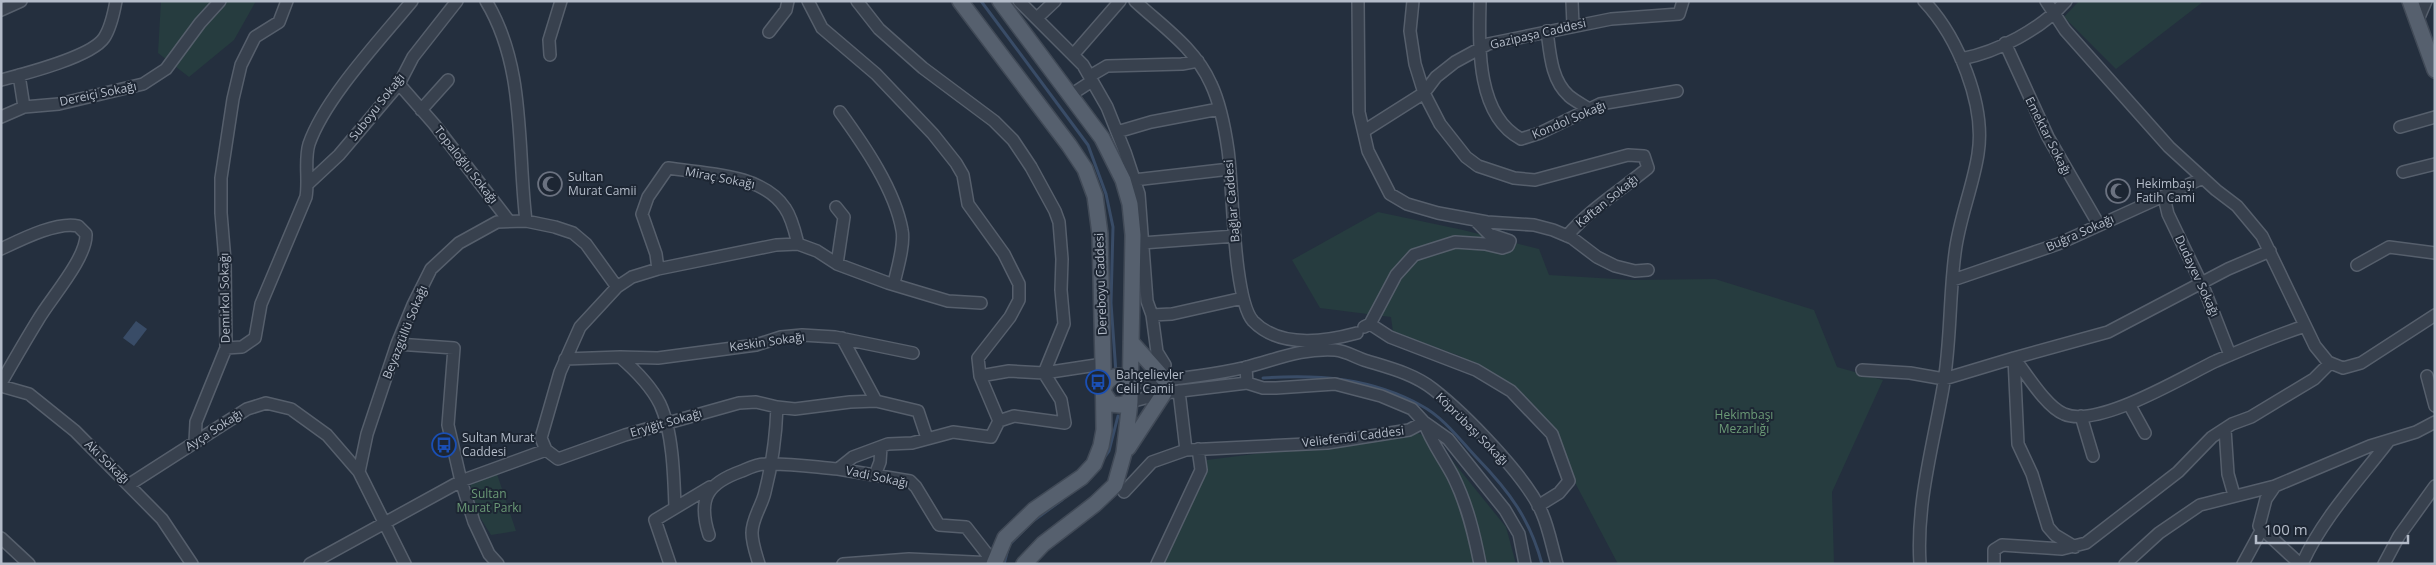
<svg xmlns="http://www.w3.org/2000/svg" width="2436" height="565" viewBox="0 0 2436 565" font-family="'Open Sans',sans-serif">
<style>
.green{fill:#263c3f}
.water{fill:#394c67}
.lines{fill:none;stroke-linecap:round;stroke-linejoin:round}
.stream{stroke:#394c67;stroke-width:3}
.minor-casing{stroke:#565f6c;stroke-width:14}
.major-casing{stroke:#414a57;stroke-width:18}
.minor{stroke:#38414e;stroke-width:11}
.major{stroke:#56606e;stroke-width:15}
.labels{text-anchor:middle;stroke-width:4;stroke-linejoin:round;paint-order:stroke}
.street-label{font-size:12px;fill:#b4bcc9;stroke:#1d2633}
.poi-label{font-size:12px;fill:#b4bcc9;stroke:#1d2633;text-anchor:start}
.park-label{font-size:12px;fill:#6b9a76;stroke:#1d2633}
</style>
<rect width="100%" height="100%" fill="#242f3e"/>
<path class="green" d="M161 1H256L234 40 189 77 158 53Z
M2079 1H2204L2116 69 2064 17Z
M1378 212 1463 230 1539 249 1549 275 1632 280 1715 279 1814 310 1837 367 1883 380 1832 492 1834 564H1618L1534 405 1460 356 1393 332 1391 317 1320 308 1292 260Z
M1418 433 1438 443 1506 527 1516 564H1160L1207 460Z
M496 471 516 531 491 535 473 506 470 480Z"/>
<path class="water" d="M136 321 147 329 134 346 123 338Z"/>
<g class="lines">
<path class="stream" d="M981 1 1088 145 1106 194 1113 227 1111 303 1116 373
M1263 378C1318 374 1372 378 1422 406 1443 417 1461 441 1477 458 1509 491 1530 519 1542 564
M1102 461 1109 451 1118 416
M1033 521 1062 500
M1004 564 1009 545 1029 525"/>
<g class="minor-casing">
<path id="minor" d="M486 1C526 67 517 147 526 221
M857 1 879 29 923 68 994 121 1013 140 1031 167 1055 211 1059 222 1062 259 1061 290 1064 324 1044 373
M1019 1 1083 65 1107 107 1125 152 1139 194 1147 301 1152 315 1172 314 1243 298
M1135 1C1163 27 1195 48 1211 84 1220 103 1225 129 1228 150 1233 184 1233 299 1253 321 1279 348 1324 342 1357 333
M1358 1 1359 112 1368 151 1390 194 1407 204 1438 213 1487 222 1534 225 1553 230 1572 238 1597 257 1615 266 1635 271 1648 270
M1413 1 1410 31 1415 64 1424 93 1440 124 1466 157 1478 166 1514 178 1535 180 1628 155 1644 156 1648 168C1621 190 1590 209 1567 236
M1480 1C1479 46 1476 115 1521 139L1540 133 1600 104 1677 91
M1572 1 1573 25
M2046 1 2065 30 2169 147 2216 190 2237 206 2262 236 2315 346 2328 362 2343 368 2361 363 2435 315
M1 10 21 1
M1037 18 1055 1
M2417 22 2426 1
M1547 31C1550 53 1551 80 1569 96 1575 101 1583 105 1589 109
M769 32 786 10 788 1
M2005 43 2048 137 2099 225
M550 55 549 40 561 1
M1073 55 1120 1
M1961 59C1998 52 2041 29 2066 1
M19 75 24 107
M1090 76 1107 66 1182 64 1198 61
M1 80C24 74 91 57 104 38 110 29 114 12 116 1
M399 84 434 124 509 221
M1069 96 1092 81
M421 110 448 80
M840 112C864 145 895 190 902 230 905 244 897 270 894 283
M1 117 24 107 59 104 143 84 166 69 200 23 220 1
M2400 127 2435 117
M1364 131 1424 93 1436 77 1455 62 1488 44 1611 19 1679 14 1683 1
M1117 132 1151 122 1219 109
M2403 172 2435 164
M1134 180 1230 169
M309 183 339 155 399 84 413 57 457 1
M2164 197 2168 214 2205 291 2230 355
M836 207 844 217 837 264
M1142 243 1235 236
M1 249C20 240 57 221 78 226L86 234C87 258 50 299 38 320 25 341 13 362 1 383
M2357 265 2389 247 2435 253
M658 269 656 254 642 214 648 197 668 168C705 174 762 173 785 208 792 218 795 232 798 244
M1953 280 2058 244 2203 178
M1152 315 1157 352 1165 365
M1370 324 1390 337 1476 370 1511 391 1552 434 1569 481 1559 493 1538 506
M1364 327 1370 324 1396 275 1414 255 1455 242 1485 244 1502 248 1508 246 1510 241 1489 234 1475 220
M842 338 876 401
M397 344 454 348 448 425 461 481 474 522 489 554 498 564
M226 348 242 347 255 338 261 304 306 197C309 180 304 160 309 144 325 98 380 40 412 1
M620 357 658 358 756 345 781 337 802 335 835 337 913 353
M565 359 620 357C635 370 651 386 660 404 673 432 674 478 675 508
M1246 367 1247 383 1263 388H1276L1335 384 1381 396 1412 409 1424 422 1448 439 1505 510 1519 534 1525 564
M1862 370 1910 373 1944 379 2014 358C2026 373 2046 407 2064 414 2098 429 2184 376 2216 361 2246 348 2274 336 2305 326
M980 376 1009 371 1044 373 1103 364
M2427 376 2435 406
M1131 383C1169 380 1209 376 1247 367 1278 359 1302 348 1335 350 1347 351 1356 358 1367 361 1390 368 1414 374 1433 389 1464 413 1527 477 1542 513 1549 529 1552 547 1557 564
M1 386 29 394 75 431 162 519 192 564
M1179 391 1186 450 1327 443 1409 430 1424 422C1431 442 1443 457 1453 476 1467 504 1474 533 1480 564
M1130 402 1164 393 1247 383
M2129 404 2145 433
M777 407 756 402 739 403 625 435 558 459 546 450 541 438 560 372 580 327 617 287 632 277 658 269 776 245 798 244 817 251 837 264 888 283 948 301 981 303
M2081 416 2093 456
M999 421 1014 416 1065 423 1061 400 1044 373
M2225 429 2228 474 2234 495
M195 442 196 422 226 348 225 261 221 213V178L233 99 241 65 255 37 279 22 287 1
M838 469 910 481 916 487 939 525 966 527 994 563
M359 472 367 434 397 344 413 305 431 269 459 243 497 222 526 221 555 227 573 233 586 244 617 287
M875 475 880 462 881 447
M130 484 247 409 266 403 291 409 327 435 359 472 405 564
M1124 492 1152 462 1186 450
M709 535C697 498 708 483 742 471 749 468 757 464 765 464 789 463 814 467 838 469L853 457 888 444 912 443 953 432 991 437 999 421 980 376 978 358 1010 317 1019 300V284L1004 254 968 204 963 175 956 163 933 134 876 74 822 28 808 1
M1 538 29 564
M2075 547 2055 535 2048 527 2032 474 2018 444 2014 358 2108 332 2228 269 2270 251
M310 564 461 481 546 450
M670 564 655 520 710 487
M759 564C756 554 752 543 752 533 752 518 762 506 765 492 772 465 776 435 777 407L795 409 850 402 876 401 918 411 927 438
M843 564 909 559 994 563
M1157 564 1201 470 1198 449
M1920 564C1916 504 1933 446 1943 388 1951 343 1949 298 1955 253 1959 219 1973 187 1978 154 1986 105 1958 37 1924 1
M1994 564V550L2002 545 2062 549 2086 543 2178 472 2212 437 2232 424 2251 417 2314 379 2330 363
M2125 564 2159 533 2200 505 2275 486
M2243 564 2262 529
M2300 564 2259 526 2266 499 2275 486 2370 446 2416 432 2435 422
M2302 564C2322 519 2358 481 2388 442
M2384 564 2399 536 2435 486"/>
</g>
<g class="major-casing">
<path id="major" d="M960 1 1069 145 1085 169 1095 196 1100 234 1103 364 1104 430 1101 446 1094 464 1082 477 1034 510 1005 538 994 564
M1000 1 1102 138 1123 180 1130 204 1133 235 1130 402 1124 453 1115 485 1095 504 1043 544 1024 564
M2410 1 2435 70
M1131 342 1165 380
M1130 402 1120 405 1111 404 1103 392C1105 376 1121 371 1131 383
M1128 448 1164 393"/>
</g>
<use href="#minor" class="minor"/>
<use href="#major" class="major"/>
</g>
<defs>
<g id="mosque-ring" transform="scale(1.25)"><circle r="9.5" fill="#1d2633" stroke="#6b7280" stroke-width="1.5"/><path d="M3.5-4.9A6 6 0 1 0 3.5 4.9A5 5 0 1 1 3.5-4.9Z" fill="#6b7280"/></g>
<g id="bus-ring" transform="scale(1.25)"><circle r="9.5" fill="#1d2633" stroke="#1a4fb4" stroke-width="1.5"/><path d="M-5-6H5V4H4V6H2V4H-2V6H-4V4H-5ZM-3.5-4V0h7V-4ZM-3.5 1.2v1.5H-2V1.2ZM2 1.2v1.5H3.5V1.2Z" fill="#1a4fb4"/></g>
</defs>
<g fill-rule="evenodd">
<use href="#mosque-ring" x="550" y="184"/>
<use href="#mosque-ring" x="2118" y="191"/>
<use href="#bus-ring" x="1098" y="382"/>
<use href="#bus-ring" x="444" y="445"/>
</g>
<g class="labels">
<g class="street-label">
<text transform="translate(1538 34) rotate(-13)" y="4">Gazipaşa Caddesi</text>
<text transform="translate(98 94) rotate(-12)" y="4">Dereiçi Sokağı</text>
<text transform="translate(377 107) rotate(-52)" y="4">Suboyu Sokağı</text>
<text transform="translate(1569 120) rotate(-23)" y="4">Kondol Sokağı</text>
<text transform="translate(2048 136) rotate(63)" y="4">Emektar Sokağı</text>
<text transform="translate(466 165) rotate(52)" y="4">Topaloğlu Sokağı</text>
<text transform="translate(720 178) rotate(11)" y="4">Miraç Sokağı</text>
<text transform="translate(1232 201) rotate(-95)" y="4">Bağlar Caddesi</text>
<text transform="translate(1607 201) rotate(-39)" y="4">Kaftan Sokağı</text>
<text transform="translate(2080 233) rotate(-24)" y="4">Buğra Sokağı</text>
<text transform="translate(2197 276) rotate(65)" y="4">Dudayev Sokağı</text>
<text transform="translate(1101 284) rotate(-92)" y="4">Dereboyu Caddesi</text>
<text transform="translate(225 298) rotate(-91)" y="4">Demirkol Sokağı</text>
<text transform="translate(405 332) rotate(-68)" y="4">Beyazgüllü Sokağı</text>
<text transform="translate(767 342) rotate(-8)" y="4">Keskin Sokağı</text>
<text transform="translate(666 423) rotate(-16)" y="4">Eryiğit Sokağı</text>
<text transform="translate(1472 429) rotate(45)" y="4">Köprübaşı Sokağı</text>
<text transform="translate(214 430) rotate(-33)" y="4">Ayça Sokağı</text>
<text transform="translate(1353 437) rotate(-7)" y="4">Veliefendi Caddesi</text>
<text transform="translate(107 462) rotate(44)" y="4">Akı Sokağı</text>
<text transform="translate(877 477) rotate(12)" y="4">Vadi Sokağı</text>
</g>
<g class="poi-label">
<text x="568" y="181">Sultan<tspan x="568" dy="14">Murat Camii</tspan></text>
<text x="2136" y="188">Hekimbaşı<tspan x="2136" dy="14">Fatih Cami</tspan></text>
<text x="1116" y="379">Bahçelievler<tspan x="1116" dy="14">Celil Camii</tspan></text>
<text x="462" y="442">Sultan Murat<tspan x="462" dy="14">Caddesi</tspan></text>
</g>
<g class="park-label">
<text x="1744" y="419">Hekimbaşı<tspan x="1744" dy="14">Mezarlığı</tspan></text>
<text x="489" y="498">Sultan<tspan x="489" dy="14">Murat Parkı</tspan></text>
</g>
</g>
<rect width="2436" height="565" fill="none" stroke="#b4bcc9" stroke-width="5"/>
<path d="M2256 535v8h152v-8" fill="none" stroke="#b4bcc9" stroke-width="2.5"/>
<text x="2264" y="535" font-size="15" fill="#b4bcc9" stroke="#1d2633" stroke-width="4" paint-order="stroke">100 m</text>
</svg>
